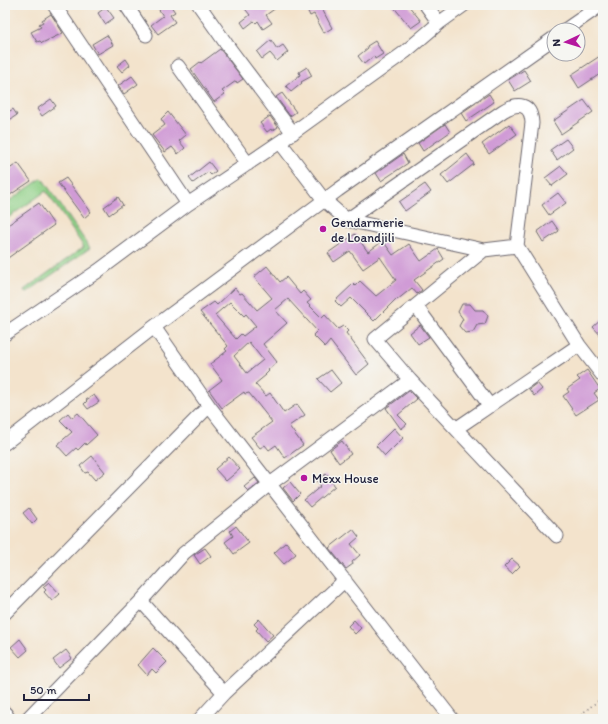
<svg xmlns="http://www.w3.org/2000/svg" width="608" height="724" viewBox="0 0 608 724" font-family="Itim,sans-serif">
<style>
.green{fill:#90d087;stroke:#597961}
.building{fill:#d09bd6;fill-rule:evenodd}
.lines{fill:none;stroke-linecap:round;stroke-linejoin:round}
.minor-casing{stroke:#6b666e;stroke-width:15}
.path{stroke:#6b666e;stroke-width:1.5;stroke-dasharray:1 3;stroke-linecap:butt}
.minor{stroke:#fff;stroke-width:13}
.poi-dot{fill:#b5179e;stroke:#f6f6f2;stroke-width:1.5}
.labels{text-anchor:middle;stroke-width:3;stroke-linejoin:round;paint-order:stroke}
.poi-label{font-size:13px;fill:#22223b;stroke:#f6f6f2;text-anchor:start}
</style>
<rect width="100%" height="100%" fill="#f6f6f2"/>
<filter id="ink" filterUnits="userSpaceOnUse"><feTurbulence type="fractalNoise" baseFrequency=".025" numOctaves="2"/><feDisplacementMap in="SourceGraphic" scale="8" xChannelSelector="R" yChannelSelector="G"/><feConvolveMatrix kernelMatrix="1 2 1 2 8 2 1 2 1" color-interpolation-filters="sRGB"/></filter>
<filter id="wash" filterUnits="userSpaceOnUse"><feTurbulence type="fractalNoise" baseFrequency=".012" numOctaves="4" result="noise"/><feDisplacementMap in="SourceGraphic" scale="16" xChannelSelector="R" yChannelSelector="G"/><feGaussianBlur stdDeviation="0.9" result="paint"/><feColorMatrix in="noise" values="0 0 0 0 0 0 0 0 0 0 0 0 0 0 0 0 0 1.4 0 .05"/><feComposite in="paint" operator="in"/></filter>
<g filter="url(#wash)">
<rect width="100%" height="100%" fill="#f3e3cc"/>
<path class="green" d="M42 178 90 248 26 293 24 290 84 247 46 191 5 220V204Z"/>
<g id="blocks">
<path class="building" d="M156 5H170L175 12 170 15 175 22 158 34 151 25 163 16Z
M242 5H280L266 15 272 23 263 29 258 21 256 23 254 21 245 28 241 22 250 15Z
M305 5H320L332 28 324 33 314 14 310 16Z
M392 5H408L421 21 411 28Z
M106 7 114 18 105 24 98 13Z
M51 14 63 33 42 43 40 41 37 42 31 32 41 27 39 24 43 22 42 20Z
M107 35 113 45 98 54 92 44Z
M271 40 277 49 283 45 288 52 277 61 270 53 262 59 257 52Z
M375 41 383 54 375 59 374 56 364 64 358 56 368 48 367 46Z
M220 49 243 79 237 83 236 81 222 91 225 94 214 102 191 69 200 62 201 63Z
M603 54V72L579 88 571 75Z
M126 59 130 65 122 72 117 66Z
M307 67 312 76 301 82 302 83 291 92 286 86 300 75 299 72Z
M524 70 531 81 515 91 508 80Z
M132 76 138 84 124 94 118 86Z
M282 93 296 112 290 116 276 97Z
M489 94 494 102 466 121 461 113Z
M51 99 56 106 42 116 37 109Z
M584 100 593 112 561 134 553 121Z
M13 109 17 115 8 121 5 117V114Z
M168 112 186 135 179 141 185 148 178 154 172 147 165 152 152 135 165 125 161 119Z
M270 116 278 127 272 131 271 129 267 132 260 123Z
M445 124 450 132 423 151 418 143Z
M509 124 517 134 489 154 482 144Z
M566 139 573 148 557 160 550 150Z
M403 154 408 163 381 181 376 173Z
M467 154 474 164 448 184 441 175Z
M209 162 216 171 211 175 208 172 193 183 189 178Z
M18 163 31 181 10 195 5 188V172Z
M561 166 568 174 552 186 545 178Z
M66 178 91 212 84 218 58 183Z
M425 184 431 192 405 211 399 202Z
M558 193 566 203 549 215 542 205Z
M118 197 123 205 109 215 104 207Z
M39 203 54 225 5 260V227Z
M552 221 559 231 543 242 537 232Z
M355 234 368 252 383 241 393 255 409 244 421 261 438 249 444 259 414 280 422 290 417 294 412 288 397 300 396 299 374 321 351 298 341 307 335 301 353 284 355 286 360 281 376 296 396 280 380 257 363 269 350 251 334 262 328 253Z
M267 266 280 282 286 277 300 294 303 291 311 300 307 303 322 318 325 315 338 329 343 326 348 331 346 333 369 364 356 375 330 341 325 347 313 335 317 331 288 299 275 310 287 323 263 344 277 362 268 370 269 371 265 375H266L255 384 266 396 270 393 284 413 297 404 305 415 289 426 303 445 285 458 276 445 269 450 265 445 260 448 251 437 272 422 249 393 245 394 244 392 222 408 209 390 222 380 210 364 227 351 225 349 228 346 200 312 214 302 217 305 235 288 240 294 242 293 257 310 272 298 254 277ZM230 302 244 316 246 314 256 326 243 336 241 334 236 339 215 315ZM249 342 263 360 247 373 234 356Z
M462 304H470L475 310H483L488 316 485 324 477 325 473 332 465 333 459 326 463 319 458 312Z
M603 318V338L593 327Z
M420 325 429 337 418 344 410 333Z
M331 370 341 383 330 392 318 379Z
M587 370 600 389 594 393 599 400 576 415 563 396 569 392 567 389 580 380 577 377Z
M537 383 542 389 534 396 529 389Z
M409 391 417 399 398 415 407 424 401 429 386 408Z
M94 395 99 402 88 409 84 404 87 401 86 400Z
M68 413 72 418 78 413 97 435 86 445 85 443 78 450 76 448 67 456 57 445 72 432 60 420Z
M394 428 403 438 385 456 376 446Z
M342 441 351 454 339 463 330 450Z
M92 456 105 472 95 480 88 472 85 473 80 466Z
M229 457 240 469 226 481 215 469Z
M326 474 335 486 310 507 304 500 321 486 317 481Z
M255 478 259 483 248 491 244 487Z
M290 482 300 494 293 501 283 488Z
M29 508 37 519 32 524 23 513Z
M236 526 249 543 234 554 225 542 233 536 230 531Z
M353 529 359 537 351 544 360 555 352 562 353 564 346 569 329 548Z
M286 542 296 554 284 564 274 553Z
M205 548 211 556 200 564 194 555Z
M512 559 520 566 512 574 504 567Z
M49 582 60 594 52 601 44 592 46 590 43 587Z
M259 619 273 635 266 641 256 630 258 628 254 624Z
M354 620 361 628 355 634 348 626Z
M20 639 28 650 20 657 11 647Z
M153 648 167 662 156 673 152 669 147 675 138 665Z
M66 650 72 658 59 668 53 660Z"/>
</g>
</g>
<g filter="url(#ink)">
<use href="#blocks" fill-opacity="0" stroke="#6b666e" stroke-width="1"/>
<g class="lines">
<g class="minor-casing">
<path id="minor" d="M54 5 188 204
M126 5 146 35
M199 5 232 52 293 133
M426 5 439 23
M565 30 601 5
M178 66 248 164
M280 142 324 200 347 220 484 250 517 246
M347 220 503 111C518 102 531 103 532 123L517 246 579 345 603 376
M484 250 375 339 410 380 557 536
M416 306 490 406
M154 327 209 406 452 719
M5 334 98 271 188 204 280 142 405 52 439 23 464 5
M457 428 579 345
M5 443 154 327 338 190 554 38
M141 601 224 693
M5 613 209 406
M5 713 9 719
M27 719 141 601 184 553 270 484 410 380
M200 719 224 693 345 580"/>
</g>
<path class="path" d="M575 719 603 697"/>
<use href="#minor" class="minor"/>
</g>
</g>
<g class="poi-dot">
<circle cx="323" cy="229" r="4"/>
<circle cx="304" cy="478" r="4"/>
</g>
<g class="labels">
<g class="poi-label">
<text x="331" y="227">Gendarmerie<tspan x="331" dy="15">de Loandjili</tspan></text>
<text x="312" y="483">Mexx House</text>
</g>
</g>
<rect width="608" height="724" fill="none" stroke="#f6f6f2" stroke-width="20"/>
<g transform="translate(566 42) rotate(266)"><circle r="19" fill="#f6f6f2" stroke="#a1a1a9"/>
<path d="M0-3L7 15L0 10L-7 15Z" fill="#b5179e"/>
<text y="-6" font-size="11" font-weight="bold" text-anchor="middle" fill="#22223b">N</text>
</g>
<path d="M24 694v6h65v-6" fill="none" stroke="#22223b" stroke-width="2"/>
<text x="30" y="694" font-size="12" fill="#22223b" stroke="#f6f6f2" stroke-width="3" paint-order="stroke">50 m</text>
</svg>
